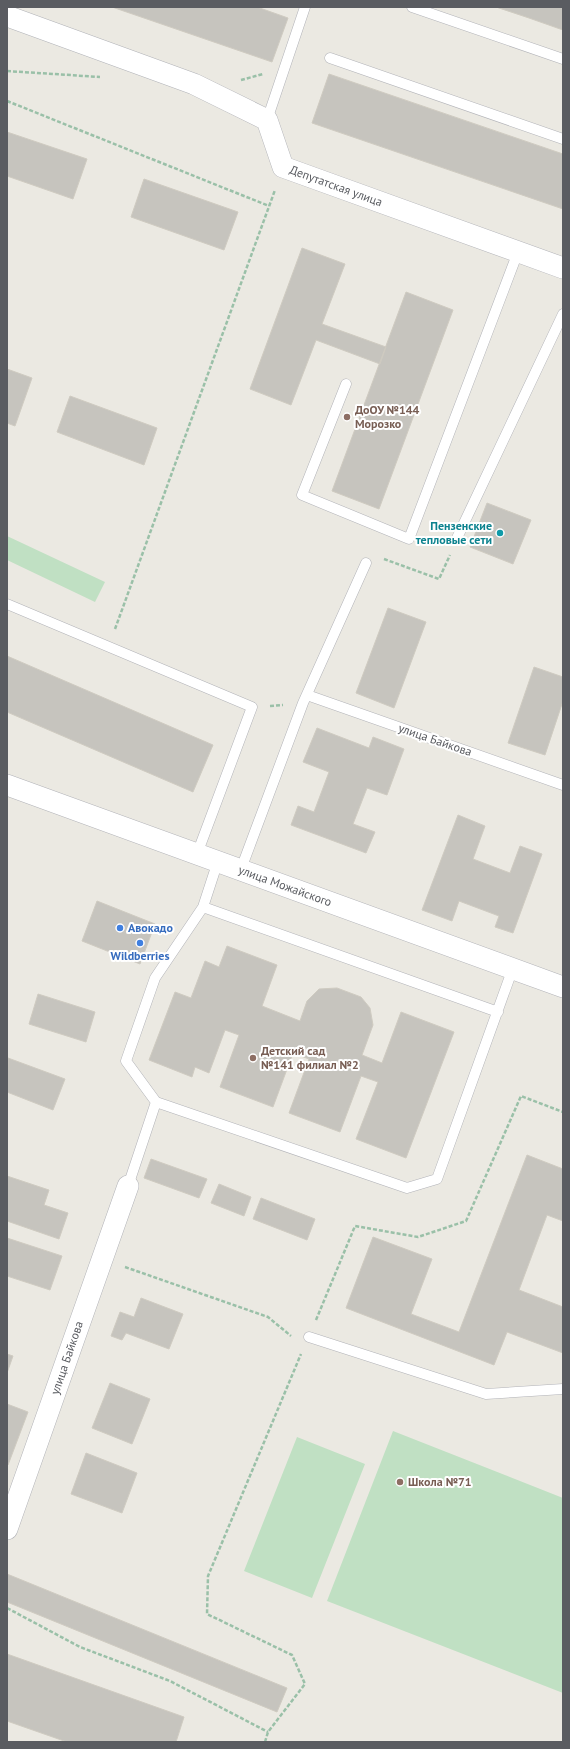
<svg xmlns="http://www.w3.org/2000/svg" width="570" height="1749" viewBox="0 0 570 1749" font-family="'PT Sans',sans-serif">
<style>
.green{fill:#c0e0c3}
.building{fill:#c6c4be;stroke:#cfcbc1}
.lines{fill:none;stroke-linecap:round;stroke-linejoin:round}
.service-casing{stroke:#b2b3b8;stroke-width:11}
.minor-casing{stroke:#b2b3b8;stroke-width:22}
.path{stroke:#9ac0a8;stroke-width:2.5;stroke-dasharray:4 2;stroke-linecap:butt}
.service{stroke:#fff;stroke-width:10}
.minor{stroke:#fff;stroke-width:21}
.education-dot{fill:#8d6e63;stroke:#fff;stroke-width:1.5}
.culture-dot{fill:#0f9aa8;stroke:#fff;stroke-width:1.5}
.shop-dot{fill:#3f7fe0;stroke:#fff;stroke-width:1.5}
.labels{text-anchor:middle;stroke-width:4;stroke-linejoin:round;paint-order:stroke}
.street-label{font-size:12px;fill:#5a5c61;stroke:#fff}
.education-label{font-size:12px;font-weight:bold;fill:#785e54;stroke:#fff;text-anchor:start}
.culture-label{font-size:12px;font-weight:bold;fill:#0d838f;stroke:#fff;text-anchor:end}
.shop-label{font-size:12px;font-weight:bold;fill:#366cbe;stroke:#fff;text-anchor:start}
</style>
<rect width="100%" height="100%" fill="#ebe9e2"/>
<path class="green" d="M7 536 105 582 95 602 7 560Z
M393 1431 563 1498V1693L327 1601Z
M297 1437 365 1464 312 1598 244 1571Z"/>
<path class="building" d="M112 7H257L288 18 272 62Z
M496 7H563V30L529 18Z
M329 74 563 154V209L312 123Z
M7 132 87 159 73 199 7 176Z
M144 179 238 212 224 250 131 217Z
M302 248 345 264 322 324 386 347 380 364 316 340 291 405 250 389Z
M406 292 453 310 379 509 332 491Z
M7 369 32 378 15 426 7 423Z
M70 396 157 428 144 465 57 432Z
M487 503 531 520 513 564 470 547Z
M388 608 426 622 394 708 356 693Z
M7 656 213 745 193 792 7 712Z
M534 667 563 677V701L545 755 508 743Z
M317 728 369 748 373 737 404 749 387 795 367 788 353 824 375 832 366 853 291 825 298 806 314 812 329 772 303 762Z
M458 815 485 826 473 859 510 873 520 846 542 854 513 933 495 927 499 916 459 901 452 921 422 910Z
M97 901 155 924 140 964 82 941Z
M227 946 277 965 262 1006 300 1021 307 1001 319 989 337 988 361 997 370 1008 373 1025 362 1055 382 1063 401 1012 454 1032 406 1158 356 1139 378 1082 361 1076 340 1132 289 1113 309 1059 293 1053 273 1107 220 1087 239 1035 225 1030 209 1073 195 1067 192 1077 149 1060 175 992 191 998 205 961 219 967Z
M38 994 95 1012 86 1042 29 1024Z
M8 1058 65 1079 53 1110 7 1092Z
M527 1155 563 1169V1221L547 1215 519 1290 563 1307V1353L507 1332 494 1365 346 1308 373 1237 432 1259 411 1314 459 1332Z
M151 1159 207 1179 199 1198 144 1178Z
M7 1176 49 1190 44 1205 68 1213 59 1239 7 1221Z
M219 1184 251 1197 244 1216 211 1203Z
M261 1198 315 1219 307 1240 253 1219Z
M7 1238 62 1256 50 1290 7 1276Z
M141 1298 183 1314 169 1349 126 1333 122 1340 111 1336 120 1312 134 1317Z
M7 1354 13 1356 7 1373Z
M110 1383 150 1399 132 1444 92 1428Z
M7 1404 28 1412 8 1465H7Z
M86 1453 137 1473 122 1513 71 1494Z
M7 1574 287 1688 277 1712 7 1602Z
M7 1654 184 1717 176 1742H67L7 1721Z"/>
<g class="lines">
<g class="service-casing">
<path id="service" d="M412 7 563 59
M330 58 563 139
M267 120 305 7
M346 384 302 495 409 539 518 252
M457 538 563 314
M7 604 252 707 197 854
M307 695 563 785
M218 861 203 907 155 978 126 1061 156 1102 407 1188 437 1179 513 968
M241 869 303 703 366 563
M203 907 498 1012
M128 1186 156 1102
M309 1337 486 1394 563 1389"/>
</g>
<g class="minor-casing">
<path id="minor" d="M7 16 194 84 267 120 283 167 563 268
M7 785 563 987
M7 1529 128 1186"/>
</g>
<path class="path" d="M7 71 100 77
M241 80 263 74
M7 101 269 206
M384 559 439 579 450 555
M115 629 275 190
M270 706 283 705
M125 1267 268 1317 291 1336
M316 1320 355 1226 418 1237 466 1221 521 1096 563 1112
M7 1608 80 1647 170 1681 268 1732
M265 1742 268 1732 305 1684 292 1655 207 1614 208 1576 301 1354"/>
<use href="#service" class="service"/>
<use href="#minor" class="minor"/>
</g>
<g class="education-dot">
<circle cx="347" cy="417" r="4"/>
<circle cx="253" cy="1058" r="4"/>
<circle cx="400" cy="1482" r="4"/>
</g>
<circle class="culture-dot" cx="500" cy="533" r="4"/>
<g class="shop-dot">
<circle cx="120" cy="928" r="4"/>
<circle cx="140" cy="943" r="4"/>
</g>
<g class="labels">
<g class="street-label">
<text transform="translate(336 186) rotate(20)" y="4">Депутатская улица</text>
<text transform="translate(435 740) rotate(19)" y="4">улица Байкова</text>
<text transform="translate(285 886) rotate(20)" y="4">улица Можайского</text>
<text transform="translate(67 1358) rotate(-71)" y="4">улица Байкова</text>
</g>
<g class="education-label">
<text x="355" y="414">ДоОУ №144<tspan x="355" dy="14">Морозко</tspan></text>
<text x="261" y="1055">Детский сад<tspan x="261" dy="14">№141 филиал №2</tspan></text>
<text x="408" y="1486">Школа №71</text>
</g>
<g class="culture-label">
<text x="492" y="530">Пензенские<tspan x="492" dy="14">тепловые сети</tspan></text>
</g>
<g class="shop-label">
<text x="128" y="932">Авокадо</text>
<text x="140" y="960" text-anchor="middle">Wildberries</text>
</g>
</g>
<rect width="570" height="1749" fill="none" stroke="#5a5c61" stroke-width="16"/>
</svg>
